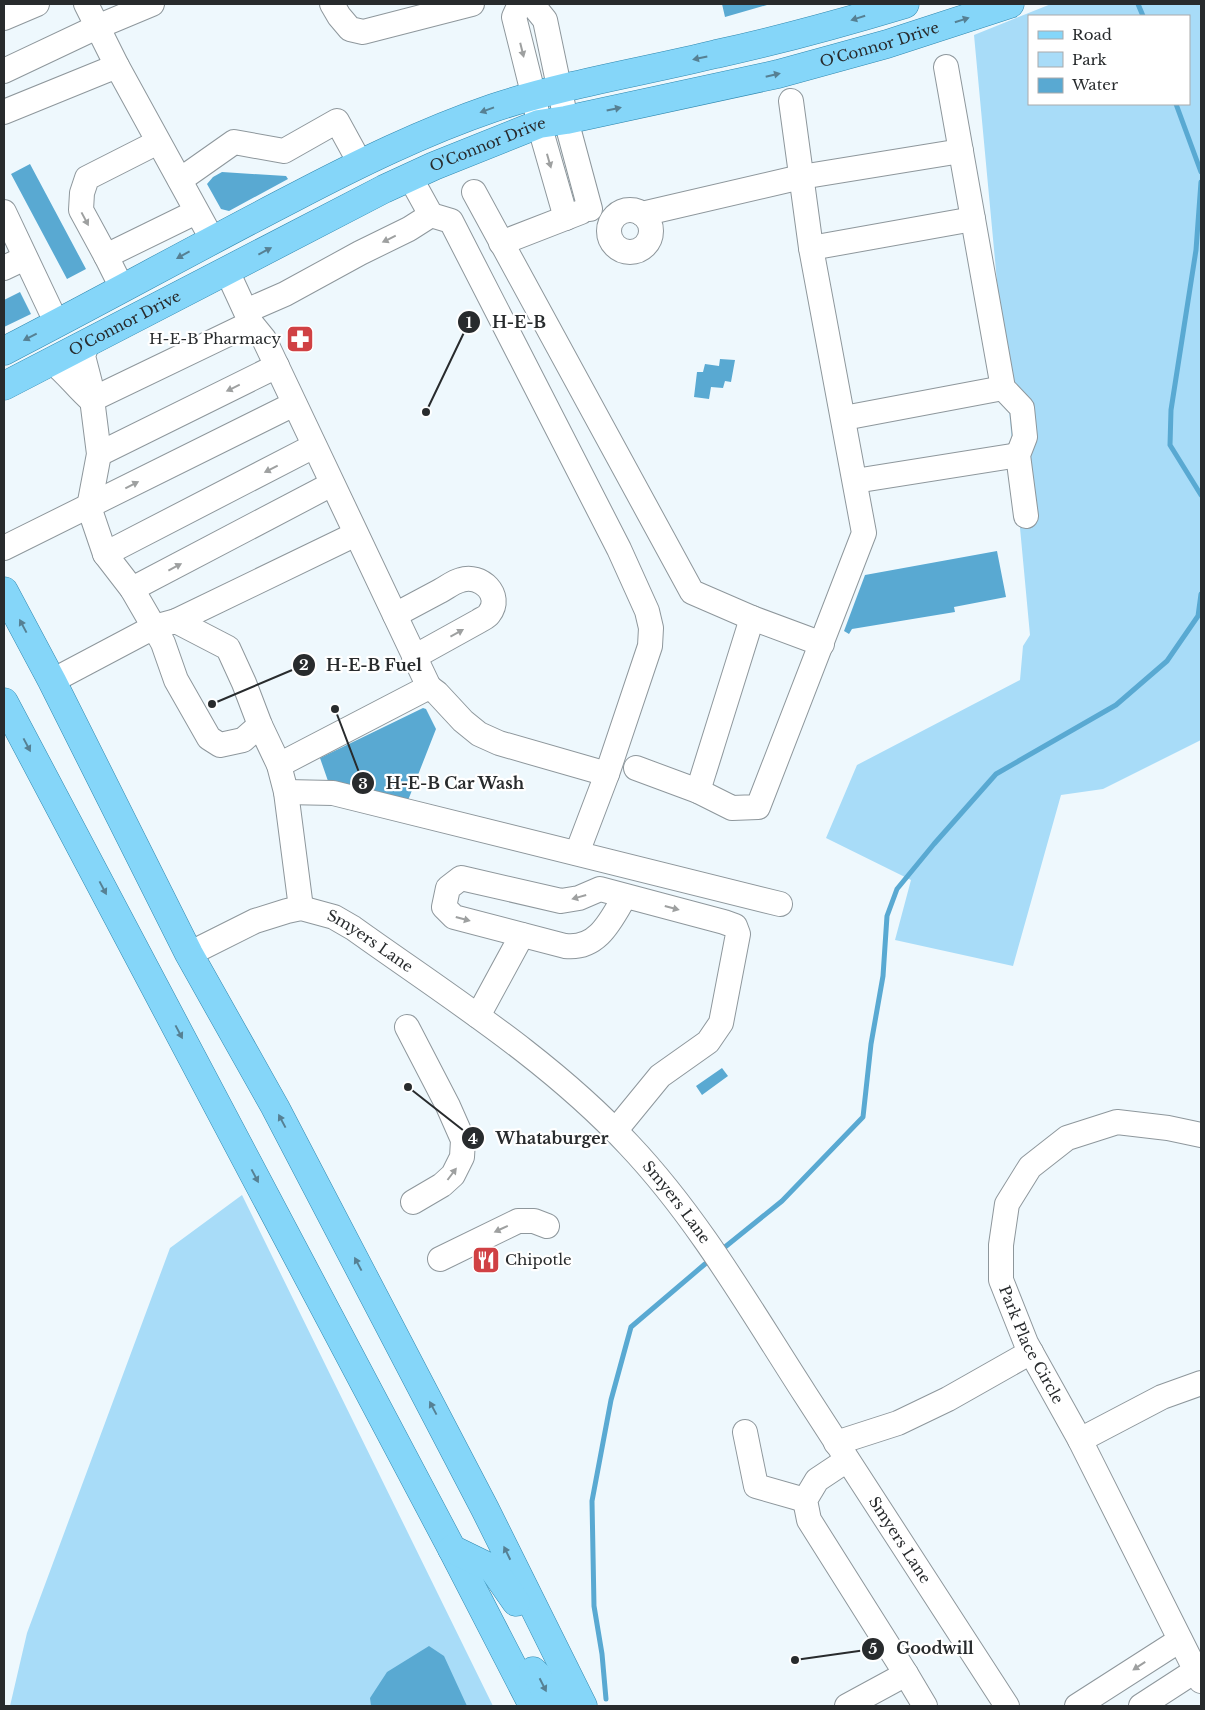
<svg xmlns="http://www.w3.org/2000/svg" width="1205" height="1710" viewBox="0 0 1205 1710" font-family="'Libre Baskerville',serif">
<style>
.green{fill:#a8dcf8;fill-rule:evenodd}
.water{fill:#59a9d2}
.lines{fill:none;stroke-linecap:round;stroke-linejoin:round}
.stream{stroke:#59a9d2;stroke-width:5}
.minor-casing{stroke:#8e979c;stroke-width:26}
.major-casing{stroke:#3088af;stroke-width:29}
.minor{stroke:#fff;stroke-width:24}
.major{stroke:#85d6f9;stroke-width:28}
.oneway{fill:#568093}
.oneway2{fill:#9ea0a0}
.labels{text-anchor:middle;stroke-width:4.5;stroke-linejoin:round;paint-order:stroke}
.street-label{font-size:15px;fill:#282b2d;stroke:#fff}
.poi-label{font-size:15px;fill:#282b2d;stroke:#fff;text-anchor:end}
.leader{fill:none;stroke:#282b2d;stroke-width:2}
.callout-dot{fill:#282b2d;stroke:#fff;stroke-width:2}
.mark-label{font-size:15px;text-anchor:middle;font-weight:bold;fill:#fff}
.callout-label{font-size:16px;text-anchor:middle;font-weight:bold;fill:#282b2d;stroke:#fff;stroke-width:4.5;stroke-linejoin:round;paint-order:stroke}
</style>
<rect width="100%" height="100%" fill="#eef8fd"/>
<path class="green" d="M1051 4H1201V740L1103 789 1061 795 1013 966 895 940 911 880 826 838 857 765 1020 680 1023 646 1030 635 974 35ZM1029 16H1189V104H1029Z
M242 1195 493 1706H10L27 1633 170 1248Z"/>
<path class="water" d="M722 4H767V5L725 17Z
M30 164 86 269 67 279 11 174Z
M222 172 286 176 288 179 229 211 221 209 207 184 213 177Z
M20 292 31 314 4 327V300Z
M720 359 735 360 731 382 725 381 723 388 711 387 709 399 694 397 697 372H703L705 364 719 366Z
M997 551 1006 597 954 607 955 612 852 629 849 634 844 631 865 575Z
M423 708 426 709 436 729 407 803 328 781 320 758Z
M722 1068 728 1076 702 1095 696 1086Z
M429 1646 444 1656 467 1706H371L370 1698 387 1672Z"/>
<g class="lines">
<path class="stream" d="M1138 4 1143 16
M1176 104 1201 172
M1201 182 1196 250 1171 410 1170 445 1201 495
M725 1247 782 1201 863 1117 871 1044 883 976 887 916 897 889 934 844 996 774 1116 705 1167 661 1198 616 1201 594
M606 1699 602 1654 594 1606 592 1501 611 1400 631 1327 705 1264"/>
<g class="minor-casing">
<g id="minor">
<path d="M86 4 117 66"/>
<path d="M332 4 339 16 350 29 363 32 472 4"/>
<path d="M520 4 514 17 534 97 539 124 566 218"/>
<path d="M532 4 545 20 566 120 590 209"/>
<path d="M4 18 37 4"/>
<path d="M946 67 1003 388 1022 408 1025 437 1018 455 1026 516"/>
<path d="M4 71 97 27 152 4"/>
<path d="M4 112 117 66 212 239"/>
<path d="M410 177 431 215 451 221 619 549 647 611 651 628 650 646 607 774 577 853"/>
<path d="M180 180 234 142 284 151 337 121 360 163"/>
<path d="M474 192 692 592 752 618 822 644"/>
<circle cx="630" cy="231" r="21"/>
<path d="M4 212 57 324"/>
<path d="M642 214 801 177 961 151"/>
<path d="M501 243 581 212"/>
<path d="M811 248 973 219"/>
<path d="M106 256 81 210 82 193 87 178 158 142"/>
<path d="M4 268 25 258"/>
<path d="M227 271 251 323 264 339 429 687 279 765"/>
<path d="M122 288 106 256 196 212"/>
<path d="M246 311 285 294 360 253 409 229 431 215"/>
<path d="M88 342 83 356 90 383 99 454 89 507 105 554 132 589 154 627 176 621 228 648 244 683 260 725 279 765 286 792 301 908"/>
<path d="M51 361C66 372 77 388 91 400"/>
<path d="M91 400 251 323"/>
<path d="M844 418 1003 388"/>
<path d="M99 454 277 366"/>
<path d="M855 481 1018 455"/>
<path d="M4 548 294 404"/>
<path d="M105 554 314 446"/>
<path d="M132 589 332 484"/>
<path d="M395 615C410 607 425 599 440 591 446 588 453 582 461 580 480 573 504 595 489 614 487 617 482 619 479 621L414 657"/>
<path d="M176 621 356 534"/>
<path d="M52 681 154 627 163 643 176 680 209 738 220 745 243 740 260 725"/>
<path d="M429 687 437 693 463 721 479 734 499 743 607 774"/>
<path d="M636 768 698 791 732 808 758 807 864 533 811 248 791 101"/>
<path d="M698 791 752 618"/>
<path d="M286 792 333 793 780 904"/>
<path id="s1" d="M189 954 255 921 287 911 301 908 334 917 353 928C448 996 549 1059 629 1145 699 1219 750 1309 805 1394 872 1498 940 1602 1007 1706"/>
<path d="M478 1016 522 935"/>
<path d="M407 1027 448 1106 463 1140 462 1157 453 1175 442 1185 413 1202"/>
<path d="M615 1131 660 1076 708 1042 721 1023 738 934 735 926 724 922 600 889 579 898 561 901 461 878 448 888 444 907 454 917 565 946C598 950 611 920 625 896"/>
<path id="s2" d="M1201 1135 1168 1128 1117 1122 1067 1138 1030 1167 1007 1204 1001 1245V1280L1026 1343 1080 1440 1201 1681"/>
<path d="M440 1259 518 1221H534L547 1226"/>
<path d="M745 1432 756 1486 805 1500"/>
<path d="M1080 1440 1162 1397 1201 1383"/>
<path d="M836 1443 898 1423 948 1399 1031 1352"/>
<path d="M906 1674 925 1706"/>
<path d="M847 1706 906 1674 809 1520 805 1500 817 1480 847 1460"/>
<path d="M1077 1706 1180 1640"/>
<path d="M1141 1706 1195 1671"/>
</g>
</g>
<g class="major-casing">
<g id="major">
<path d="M4 351C101 301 196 248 293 198 358 164 423 132 493 108 565 84 642 72 716 54 780 40 842 23 905 4"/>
<path id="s3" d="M4 386 384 189 434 166 539 124 566 120 778 74 887 44 1010 4"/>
<path d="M4 591 52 681 189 954 275 1107 485 1509 583 1706"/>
<path d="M4 702 452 1549 533 1706"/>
<path d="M452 1549 493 1569 516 1602"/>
<path d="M533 1671 537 1675 554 1706"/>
</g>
</g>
<use href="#minor" class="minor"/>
<use href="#major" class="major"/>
</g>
<defs><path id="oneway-solid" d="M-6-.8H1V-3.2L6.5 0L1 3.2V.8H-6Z" transform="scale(1.25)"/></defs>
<g class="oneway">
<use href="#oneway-solid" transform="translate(858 18) rotate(163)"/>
<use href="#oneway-solid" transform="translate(962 20) rotate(-18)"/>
<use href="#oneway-solid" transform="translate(700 58) rotate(168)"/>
<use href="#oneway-solid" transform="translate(773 75) rotate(-13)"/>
<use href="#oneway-solid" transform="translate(614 109) rotate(-12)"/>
<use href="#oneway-solid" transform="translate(487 110) rotate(160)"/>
<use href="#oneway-solid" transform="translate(265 251) rotate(-28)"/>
<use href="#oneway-solid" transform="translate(183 255) rotate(151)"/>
<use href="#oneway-solid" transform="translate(30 337) rotate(153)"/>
<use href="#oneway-solid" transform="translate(23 626) rotate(-118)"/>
<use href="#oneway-solid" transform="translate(27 745) rotate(62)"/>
<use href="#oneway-solid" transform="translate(103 888) rotate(62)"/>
<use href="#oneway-solid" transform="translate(179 1032) rotate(62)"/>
<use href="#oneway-solid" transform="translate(282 1121) rotate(-118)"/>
<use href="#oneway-solid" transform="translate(255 1176) rotate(62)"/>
<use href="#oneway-solid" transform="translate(358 1264) rotate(-118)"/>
<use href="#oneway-solid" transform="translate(433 1408) rotate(-118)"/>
<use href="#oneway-solid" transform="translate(507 1553) rotate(-116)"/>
<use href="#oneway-solid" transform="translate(543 1685) rotate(63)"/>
</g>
<g class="oneway2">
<use href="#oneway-solid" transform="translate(522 50) rotate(76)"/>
<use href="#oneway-solid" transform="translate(549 161) rotate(74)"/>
<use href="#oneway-solid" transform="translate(85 219) rotate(62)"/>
<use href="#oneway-solid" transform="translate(389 239) rotate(154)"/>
<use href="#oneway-solid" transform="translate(233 388) rotate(154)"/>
<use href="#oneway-solid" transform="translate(271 469) rotate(153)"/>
<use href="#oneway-solid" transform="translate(132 485) rotate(-27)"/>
<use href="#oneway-solid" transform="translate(175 567) rotate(-28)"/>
<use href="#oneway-solid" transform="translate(457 633) rotate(-29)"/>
<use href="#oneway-solid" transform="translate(579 897) rotate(164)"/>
<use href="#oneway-solid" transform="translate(672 908) rotate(15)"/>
<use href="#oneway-solid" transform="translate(463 919) rotate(15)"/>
<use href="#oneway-solid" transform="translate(452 1174) rotate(-53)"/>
<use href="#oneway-solid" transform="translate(501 1229) rotate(155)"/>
<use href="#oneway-solid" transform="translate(1139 1666) rotate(147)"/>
</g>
<defs>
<g id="pharmacy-square" transform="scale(1.4375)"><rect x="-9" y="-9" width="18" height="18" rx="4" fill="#d04144" stroke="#fff"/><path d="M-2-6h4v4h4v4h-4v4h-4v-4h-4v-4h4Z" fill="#fff"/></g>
<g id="restaurant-square" transform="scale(1.4375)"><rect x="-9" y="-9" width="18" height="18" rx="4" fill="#d04144" stroke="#fff"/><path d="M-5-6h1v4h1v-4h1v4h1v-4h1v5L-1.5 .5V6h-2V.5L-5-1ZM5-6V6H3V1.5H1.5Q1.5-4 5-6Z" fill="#fff"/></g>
</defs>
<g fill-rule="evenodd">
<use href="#pharmacy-square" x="300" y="339"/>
<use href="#restaurant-square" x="486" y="1260"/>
</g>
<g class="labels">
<g class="street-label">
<text dy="5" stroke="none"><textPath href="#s3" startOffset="946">O'Connor Drive</textPath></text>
<text dy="5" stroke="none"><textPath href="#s3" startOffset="541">O'Connor Drive</textPath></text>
<text dy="5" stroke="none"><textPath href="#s3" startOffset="136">O'Connor Drive</textPath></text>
<text dy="5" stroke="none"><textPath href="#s1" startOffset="199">Smyers Lane</textPath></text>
<text dy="5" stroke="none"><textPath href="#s1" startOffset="604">Smyers Lane</textPath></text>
<text dy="5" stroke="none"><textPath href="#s2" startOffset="376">Park Place Circle</textPath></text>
<text dy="5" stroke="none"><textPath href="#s1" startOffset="1009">Smyers Lane</textPath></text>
</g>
<g class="poi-label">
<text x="281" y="344">H-E-B Pharmacy</text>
<text x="505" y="1265" text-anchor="start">Chipotle</text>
</g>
</g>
<path class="leader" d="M426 412L469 322M212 704L304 665M335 709L363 783M408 1087L473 1138M795 1660L873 1649"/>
<g class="callout-dot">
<circle cx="426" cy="412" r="5"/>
<circle cx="212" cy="704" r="5"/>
<circle cx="335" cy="709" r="5"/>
<circle cx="408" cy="1087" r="5"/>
<circle cx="795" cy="1660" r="5"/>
<circle cx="469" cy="322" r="12"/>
<circle cx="304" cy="665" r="12"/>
<circle cx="363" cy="783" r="12"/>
<circle cx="473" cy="1138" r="12"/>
<circle cx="873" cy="1649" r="12"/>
</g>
<g class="mark-label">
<text x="469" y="328">1</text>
<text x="304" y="670">2</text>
<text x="363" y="789">3</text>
<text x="473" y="1144">4</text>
<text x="873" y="1654">5</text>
</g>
<g class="callout-label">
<text x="519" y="328">H-E-B</text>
<text x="374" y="671">H-E-B Fuel</text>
<text x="455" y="789">H-E-B Car Wash</text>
<text x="552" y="1144">Whataburger</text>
<text x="935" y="1654">Goodwill</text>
</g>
<rect width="1205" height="1710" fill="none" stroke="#282b2d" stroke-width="10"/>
<rect x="1028" y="15" width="162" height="90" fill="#ffffff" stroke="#a9aaab"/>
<rect x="1038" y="31" width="25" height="8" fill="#85d6f9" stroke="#a9aaab"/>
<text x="1072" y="40" font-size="15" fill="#282b2d">Road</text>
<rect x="1038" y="52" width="25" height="15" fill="#a8dcf8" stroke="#a9aaab"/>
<text x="1072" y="65" font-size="15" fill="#282b2d">Park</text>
<rect x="1038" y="78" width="25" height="15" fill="#59a9d2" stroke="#a9aaab"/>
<text x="1072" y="90" font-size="15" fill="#282b2d">Water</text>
</svg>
